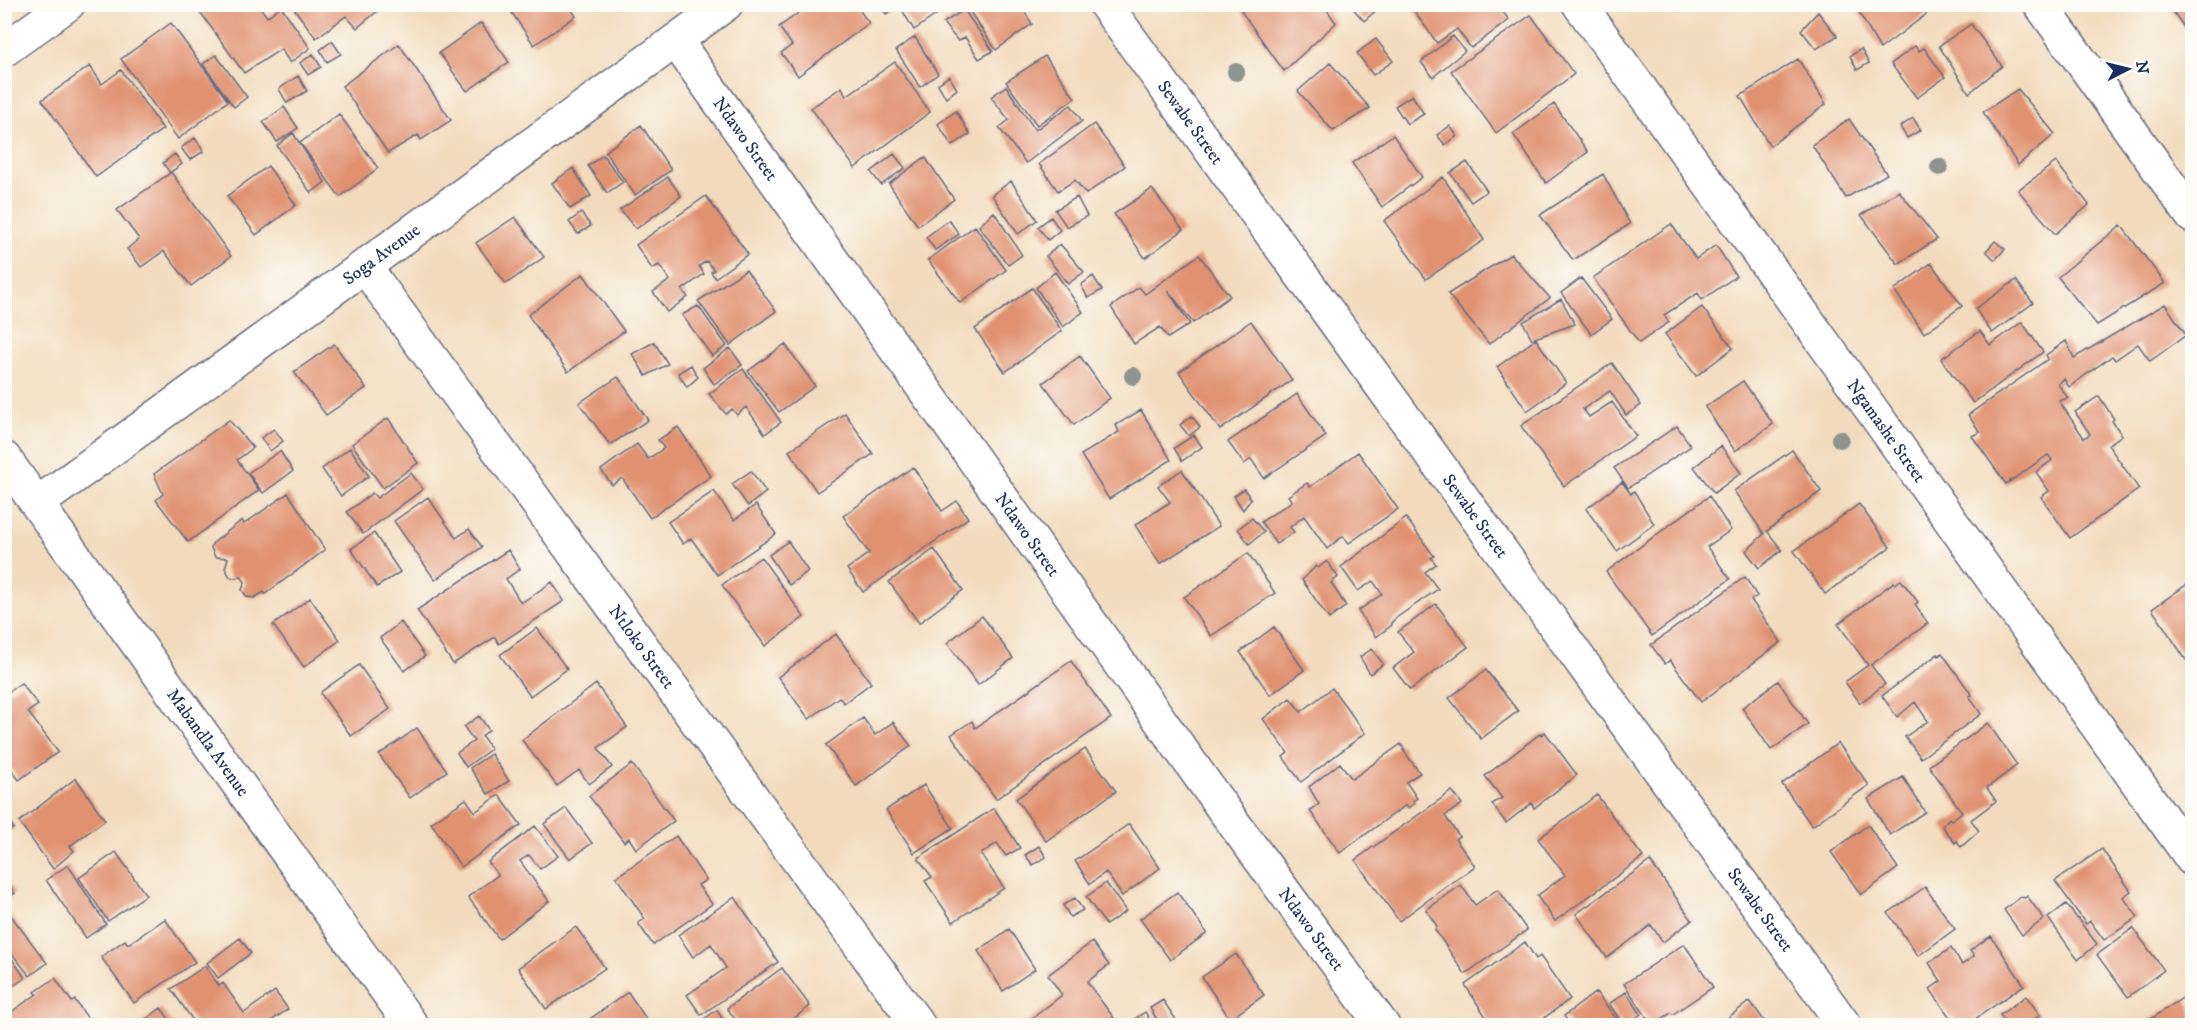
<svg xmlns="http://www.w3.org/2000/svg" width="2197" height="1030" viewBox="0 0 2197 1030" font-family="'IM FELL DW Pica',serif">
<style>
.building{fill:#e09170}
.lines{fill:none;stroke-linecap:round;stroke-linejoin:round}
.minor-casing{stroke:#666b7f;stroke-width:36}
.minor{stroke:#fff;stroke-width:33}
.tree{fill:#8e958e}
.labels{text-anchor:middle;stroke-width:4.5;stroke-linejoin:round;paint-order:stroke}
.street-label{font-size:18px;fill:#1b2f5e;stroke:#fdfcf7}
</style>
<rect width="100%" height="100%" fill="#fdfcf7"/>
<filter id="ink" filterUnits="userSpaceOnUse"><feTurbulence type="fractalNoise" baseFrequency=".0167" numOctaves="2"/><feDisplacementMap in="SourceGraphic" scale="12" xChannelSelector="R" yChannelSelector="G"/><feConvolveMatrix kernelMatrix="1 2 1 2 8 2 1 2 1" color-interpolation-filters="sRGB"/></filter>
<filter id="wash" filterUnits="userSpaceOnUse"><feTurbulence type="fractalNoise" baseFrequency=".008" numOctaves="4" result="noise"/><feDisplacementMap in="SourceGraphic" scale="24" xChannelSelector="R" yChannelSelector="G"/><feGaussianBlur stdDeviation="1.35" result="paint"/><feColorMatrix in="noise" values="0 0 0 0 0 0 0 0 0 0 0 0 0 0 0 0 0 1.4 0 .05"/><feComposite in="paint" operator="in"/></filter>
<g filter="url(#wash)">
<rect width="100%" height="100%" fill="#f2dbbd"/>
<g id="blocks">
<path class="building" d="M211 4H258L267 17 281 6 310 48 290 63 281 49 244 73 200 12Z
M302 4H377L380 9 357 28 346 16 316 38 295 10Z
M508 4H568L576 16 534 45 507 6Z
M811 4H855L869 23 798 76 781 53 792 45 779 27Z
M879 4H897L898 7 886 14Z
M911 4H947L948 7 914 30 902 10Z
M968 4H1020L1032 24 996 50 966 6Z
M1251 4H1323L1336 23 1284 71 1241 11Z
M1353 4H1378L1380 7 1364 21 1351 6Z
M1409 4H1497L1509 20 1471 48 1457 29 1437 43Z
M1854 4H1940L1880 49Z
M2168 4H2192V39Z
M964 10 993 51 979 59 965 37 958 41 943 23Z
M1818 12 1837 36 1816 49 1801 30Z
M1531 15 1574 74 1496 133 1451 71Z
M171 23 228 101 178 139 121 59Z
M481 23 509 62 467 91 439 53Z
M1971 24 2002 66 1969 93 1939 46Z
M1453 36 1465 51 1433 77 1421 62Z
M915 37 938 74 920 87 896 50Z
M1376 39 1393 61 1373 75 1357 53Z
M332 41 341 54 327 62 320 50Z
M399 44 451 120 421 140 418 135 388 153 342 86Z
M1915 46 1919 51 1924 48 1945 77 1917 98 1891 64Z
M1861 49 1869 63 1857 70 1850 56Z
M313 54 321 67 308 75 300 63Z
M216 55 247 97 234 107 203 64Z
M1045 56 1075 98 1037 125 1006 82Z
M1798 59 1826 104 1770 146 1740 96Z
M895 62 930 112 855 168 811 108 842 87 846 96Z
M1330 63 1370 108 1333 131 1298 91Z
M90 66 102 84 121 70 163 129 96 177 42 100Z
M298 76 307 91 287 103 279 89Z
M949 76 957 89 946 98 938 84Z
M1006 86 1035 130 1071 105 1082 121 1026 163 999 128 1009 120 991 97Z
M2018 89 2055 134 2018 165 1983 112Z
M1412 95 1424 114 1407 124 1395 106Z
M1554 104 1588 152 1546 183 1513 134Z
M284 107 298 128 277 142 263 122Z
M956 111 970 134 952 146 938 124Z
M339 114 378 168 340 197 300 143Z
M1913 118 1921 130 1907 138 1900 127Z
M1849 119 1887 174 1846 198 1812 145Z
M1094 124 1125 166 1086 194 1075 180 1058 191 1039 164Z
M641 125 671 170 635 195 605 152Z
M1450 126 1457 136 1445 145 1437 135Z
M293 133 325 182 311 193 277 146Z
M1393 135 1422 177 1382 207 1352 163Z
M195 138 204 151 190 160 181 148Z
M175 154 182 164 171 172 231 256 191 286 164 251 141 267 127 249 139 239 117 210 170 173 163 163Z
M894 154 905 168 881 185 871 172Z
M603 155 623 182 607 193 588 166Z
M925 157 954 199 918 226 889 184Z
M1467 162 1487 191 1471 202 1450 173Z
M2056 162 2089 205 2055 234 2018 190Z
M268 166 296 205 256 235 227 196Z
M573 168 591 196 570 209 552 183Z
M1603 174 1630 224 1573 260 1540 215Z
M668 177 681 196 636 229 620 210Z
M1443 177 1484 240 1426 279 1384 221Z
M1011 181 1037 220 1018 234 992 195Z
M1152 189 1183 230 1145 258 1114 214Z
M1899 191 1937 239 1898 264 1861 215Z
M706 196 748 254 715 278 711 272 714 270 707 261 699 266 704 274 682 290 688 297 667 312 653 292 670 280 659 265 652 269 636 245Z
M1077 197 1087 216 1067 227 1055 210Z
M994 212 1022 255 1008 265 979 226Z
M581 213 591 226 578 234 569 222Z
M515 217 544 257 506 284 476 243Z
M1051 217 1060 230 1048 240 1038 227Z
M949 220 959 234 935 250 926 237Z
M1671 224 1696 259 1716 245 1736 276 1702 300 1698 293 1664 315 1669 322 1639 343 1593 278Z
M2121 225 2165 283 2097 325 2058 277Z
M975 226 1006 270 960 303 928 260Z
M1995 241 2005 249 1995 260 1986 251Z
M1060 244 1084 272 1068 284 1046 256Z
M1511 254 1550 298 1489 344 1448 294Z
M1199 255 1230 296 1193 323 1167 289 1190 324 1168 338 1160 327 1134 344 1111 307 1139 287 1145 294Z
M1931 263 1962 306 1924 333 1894 290Z
M746 270 776 311 730 345 698 301Z
M1055 272 1083 312 1063 327 1036 288Z
M583 274 624 331 568 372 528 315Z
M1093 276 1102 290 1088 298 1081 285Z
M1581 278 1612 319 1591 334 1561 293Z
M2016 280 2033 303 1992 333 1975 309Z
M1032 288 1062 331 1005 372 975 329Z
M1561 299 1575 324 1532 339 1523 322Z
M2165 304 2186 335 2150 361 2138 344 2115 360 2112 356 2069 387 2064 379 2058 384 2068 398 2059 401 2084 438 2090 434 2075 412 2099 396 2114 419 2112 421 2122 435 2108 445 2139 489 2070 538 2041 497 2049 491 2036 472 2052 460 2048 455 2006 484 1972 436 1980 432 1968 415 2048 359 2046 355 2066 341 2074 358Z
M698 306 727 346 712 356 682 315Z
M1702 307 1733 348 1696 376 1665 334Z
M1251 321 1292 380 1220 430 1179 372Z
M2022 322 2043 352 1973 403 1941 359 1980 331 1990 345Z
M1536 339 1566 383 1527 411 1497 367Z
M654 342 668 364 646 376 632 354Z
M334 344 366 388 326 415 294 372Z
M785 344 815 386 779 412 748 371Z
M730 348 742 365 714 384 703 368Z
M1080 356 1110 398 1074 425 1043 383Z
M1612 363 1641 405 1626 415 1610 391 1583 409 1589 417 1612 402 1636 436 1564 486 1521 426Z
M691 365 698 377 687 387 678 373Z
M743 369 781 422 765 434 746 407 737 415 732 409 726 414 709 394Z
M618 377 648 420 610 445 579 403Z
M1743 381 1773 424 1735 451 1705 407Z
M1297 394 1326 436 1264 478 1251 459 1244 464 1228 442Z
M1141 410 1171 460 1109 499 1081 455 1119 432 1116 425Z
M845 413 873 454 817 492 789 451Z
M1192 416 1200 427 1189 436 1180 425Z
M388 418 418 463 383 488 352 444Z
M229 420 253 448 237 460 259 490 188 542 156 500 163 494 154 474Z
M1677 426 1691 446 1628 488 1614 468Z
M678 427 711 476 650 518 622 478 612 485 601 470 637 444 648 459 664 448 658 440Z
M274 429 283 441 270 451 261 438Z
M1194 435 1202 447 1182 461 1174 448Z
M1721 446 1741 473 1714 493 1694 467Z
M350 448 369 476 341 496 322 469Z
M1792 450 1821 491 1767 531 1782 550 1759 568 1746 551 1764 534 1734 491Z
M280 451 293 471 263 493 248 473Z
M1358 452 1398 509 1349 543 1343 536 1327 549 1304 516 1290 527 1294 532 1276 544 1261 522 1292 501 1288 496 1307 483 1310 487Z
M913 467 942 511 957 501 968 518 863 592 847 569 869 553 843 516Z
M1182 470 1219 526 1160 564 1135 525 1170 502 1158 486Z
M751 471 766 492 748 506 732 484Z
M411 473 423 489 363 534 347 512 372 493 377 498Z
M1622 482 1631 494 1634 491 1654 524 1617 551 1586 509Z
M1244 489 1251 499 1243 510 1234 496Z
M714 491 734 520 756 505 776 534 717 575 691 538 683 544 668 522Z
M288 493 325 550 265 594 264 592 254 598 247 597 242 590 245 582 241 576 235 578 230 577 225 568 228 558 215 557 211 548 212 544 242 520 244 524Z
M1709 496 1731 530 1707 547 1730 579 1652 636 1606 572Z
M428 497 456 538 469 529 482 547 435 580 394 521Z
M1859 504 1890 547 1825 594 1794 551Z
M1252 518 1264 532 1249 544 1238 529Z
M1406 518 1434 556 1431 558 1436 564 1425 572 1438 589 1396 618 1391 623 1392 625 1376 637 1358 611 1382 594 1373 581 1358 591 1341 567Z
M374 533 400 572 377 587 351 549Z
M788 541 808 571 789 585 769 555Z
M934 549 963 590 919 623 889 582Z
M508 550 520 569 506 579 521 603 552 582 564 601 499 644 495 637 453 664 417 610Z
M1248 553 1275 593 1211 636 1184 597Z
M761 557 804 617 765 646 722 585Z
M1327 561 1338 577 1331 583 1346 606 1329 619 1302 580 1316 566 1318 568Z
M1745 577 1757 596 1751 600 1781 642 1701 702 1670 660 1665 664 1651 645Z
M1901 580 1918 602 1915 605 1928 623 1871 665 1885 684 1860 703 1845 682 1868 665 1838 624 1894 582 1895 584Z
M2192 581V656L2186 660 2152 609Z
M310 598 340 640 304 667 273 625Z
M1436 604 1468 647 1410 690 1393 668 1414 652 1398 632Z
M982 616 1013 658 978 685 947 643Z
M401 622 425 656 404 671 380 638Z
M1274 627 1304 670 1270 695 1240 652Z
M537 628 567 669 530 696 500 655Z
M836 634 871 683 844 703 839 697 809 719 778 677Z
M1372 649 1383 664 1370 674 1360 657Z
M1942 653 1972 695 1969 696 1981 714 1921 758 1905 737 1928 721 1915 702 1897 717 1882 696 1938 654 1939 656Z
M1071 661 1111 718 996 799 951 735 972 721 975 728Z
M359 665 390 709 351 736 321 694 322 691Z
M1486 670 1518 711 1481 739 1449 698Z
M1778 681 1808 724 1771 750 1742 708Z
M21 683 38 705 28 712 58 752 19 780 4 759V695Z
M596 684 627 727 598 748 612 767 589 784 579 770 557 786 522 740Z
M1332 688 1365 733 1301 782 1283 757 1288 753 1263 719 1290 698 1301 712Z
M479 716 489 730 482 736 491 749 466 767 457 753 474 741 464 727Z
M863 718 875 735 893 722 911 746 856 786 826 745Z
M1988 723 2017 765 1987 788 1996 801 1971 820 1979 831 1961 847 1957 841 1955 843 1942 826 1949 818 1951 820 1962 812 1929 766Z
M417 728 447 771 410 798 379 755Z
M1545 732 1577 775 1534 808 1532 803 1506 823 1492 804 1502 798 1485 776 1541 733 1542 735Z
M1838 743 1869 785 1812 826 1782 784Z
M1401 744 1405 750H1403L1420 773 1406 782 1417 798 1413 801 1415 803 1408 808 1406 805 1340 853 1310 811 1319 804 1309 787 1340 763 1352 779Z
M1085 749 1116 791 1046 841 1016 799Z
M491 754 509 781 488 794 470 768Z
M632 764 674 821 636 849 629 838 624 842 589 796Z
M1903 777 1925 812 1890 835 1868 799Z
M76 778 105 820 70 846 74 851 53 869 19 822Z
M924 785 953 828 914 853 886 810Z
M1452 791 1462 804 1445 816 1459 836 1455 839 1475 866 1399 921 1355 860Z
M499 795 521 825 461 867 431 823 466 799 475 812Z
M1597 795 1643 857 1555 921 1537 896 1565 875 1538 839Z
M566 808 592 843 570 859 544 824Z
M994 808 1020 848 1006 856 997 843 981 854 1004 888 953 922 925 881 932 877 918 858Z
M4 814 14 828 4 835Z
M1129 824 1160 868 1122 896 1106 872 1090 884 1075 861Z
M1868 825 1898 868 1861 895 1831 852Z
M535 826 558 856 540 869 529 855 520 861 549 901 499 939 468 897 498 875 488 862Z
M676 836 706 880 698 885 712 904 653 945 638 923 645 919 616 877Z
M1039 846 1046 857 1033 865 1025 855Z
M2102 849 2131 891 2123 897 2138 917 2104 940 2090 921 2086 924 2055 881Z
M116 852 146 895 108 921 79 878Z
M1650 861 1692 920 1663 942 1651 925 1607 958 1576 914Z
M68 865 106 924 86 938 46 880Z
M4 878 15 893 4 901Z
M1106 883 1126 911 1106 925 1086 897Z
M1461 885 1475 905 1498 889 1527 930 1465 974 1435 930 1437 926 1426 910Z
M1925 887 1955 929 1918 956 1888 913Z
M1177 892 1207 933 1170 960 1140 919Z
M2027 896 2044 919 2022 935 2004 910 2021 897 2025 898Z
M735 897 778 962 701 1015 687 995 726 968 711 944 693 957 678 935Z
M1075 898 1083 910 1070 917 1063 905Z
M2066 904 2097 944 2078 960 2048 918Z
M12 917 47 963 30 976 4 944V924Z
M165 919 195 962 134 1003 101 957 125 940 128 944Z
M576 927 605 968 546 1009 518 968Z
M2133 928 2164 970 2128 997 2097 955Z
M1009 929 1035 969 1003 991 978 951Z
M1991 936 2024 985 1965 1026H1959L1953 1017 1951 1019 1930 989 1941 981 1929 963 1951 948 1962 965 1974 956 1970 951Z
M240 938 251 953 218 978 207 963Z
M1092 942 1109 965 1087 982 1116 1021 1110 1026H1022L1062 995 1048 975Z
M1525 942 1536 959 1540 956 1570 999 1533 1026H1492L1465 985Z
M1684 944 1713 987 1673 1014 1671 1013 1652 1025 1624 984Z
M4 947 25 978 4 992Z
M1236 954 1264 995 1230 1019 1202 977Z
M205 966 219 986 223 983 244 1013 275 991 288 1009 264 1026H197L171 989Z
M782 968 810 1006 784 1026H740L727 1008Z
M55 978 72 1002 75 1000 89 1020 82 1026H4V1017L37 994 35 992Z
M628 992 651 1026H580Z
M1596 992 1621 1025 1571 1026 1564 1016Z
M1626 992 1641 1014 1624 1026 1609 1004Z
M2026 996 2040 1015 2033 1020 2037 1026H2008L2000 1015Z
M2184 997 2192 1009V1026H2147L2145 1023Z
M1163 1000 1180 1026H1161L1150 1008Z
M1750 1001 1768 1026H1717Z
M161 1008 174 1026H137Z
M717 1010 727 1026H694Z
M1145 1012 1154 1026H1133L1130 1022Z"/>
</g>
</g>
<g filter="url(#ink)">
<use href="#blocks" fill-opacity="0" stroke="#666b7f" stroke-width="1.5"/>
<g class="lines">
<g class="minor-casing">
<g id="minor">
<path id="s1" d="M1105 4 1845 1026"/>
<path id="s2" d="M1579 4 1849 378 2192 859"/>
<path d="M2040 4 2192 216"/>
<path id="s3" d="M676 41 1224 810 1383 1026"/>
<path d="M4 50 68 4"/>
<path id="s4" d="M365 267 919 1026"/>
<path id="s5" d="M4 458 412 1026"/>
<path id="s6" d="M38 503 726 4"/>
</g>
</g>
<use href="#minor" class="minor"/>
</g>
<g class="tree">
<circle cx="1236" cy="72" r="9"/>
<circle cx="1939" cy="167" r="9"/>
<circle cx="1133" cy="376" r="9"/>
<circle cx="1840" cy="439" r="9"/>
</g>
</g>
<g class="labels">
<g class="street-label">
<text dy="6" stroke="none"><textPath href="#s1" startOffset="146">Sewabe Street</textPath></text>
<text dy="6" stroke="none"><textPath href="#s3" startOffset="120">Ndawo Street</textPath></text>
<text dy="6" stroke="none"><textPath href="#s6" startOffset="424">Soga Avenue</textPath></text>
<text dy="6" stroke="none"><textPath href="#s2" startOffset="526">Ngamashe Street</textPath></text>
<text dy="6" stroke="none"><textPath href="#s1" startOffset="632">Sewabe Street</textPath></text>
<text dy="6" stroke="none"><textPath href="#s3" startOffset="606">Ndawo Street</textPath></text>
<text dy="6" stroke="none"><textPath href="#s4" startOffset="470">Ntloko Street</textPath></text>
<text dy="6" stroke="none"><textPath href="#s5" startOffset="350">Mabandla Avenue</textPath></text>
<text dy="6" stroke="none"><textPath href="#s1" startOffset="1118">Sewabe Street</textPath></text>
<text dy="6" stroke="none"><textPath href="#s3" startOffset="1092">Ndawo Street</textPath></text>
</g>
</g>
<rect width="2197" height="1030" fill="none" stroke="#fdfcf7" stroke-width="24"/>
<g transform="translate(2128 69) rotate(83)" stroke="#fdfcf7" stroke-width="4.5" paint-order="stroke">
<path d="M0-4.5L10 22L0 15L-10 22Z" fill="#1b2f5e"/>
<text y="-9" font-size="16" font-weight="bold" text-anchor="middle" fill="#1b2f5e">N</text>
</g>
</svg>
